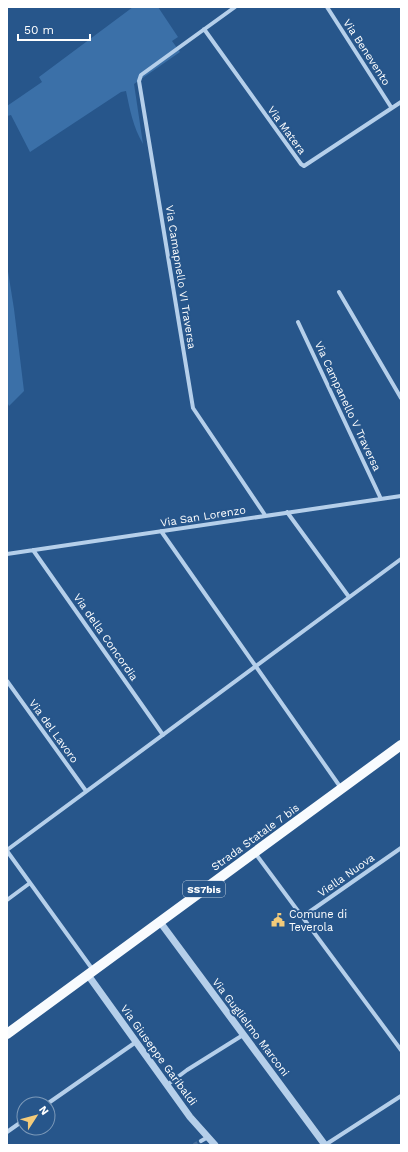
<svg xmlns="http://www.w3.org/2000/svg" width="408" height="1152" viewBox="0 0 408 1152" font-family="'Work Sans',sans-serif">
<style>
.green{fill:#3b70a8}
.lines{fill:none;stroke-linecap:round;stroke-linejoin:round}
.minor-tunnel{stroke:#476f9c;stroke-width:4;stroke-dasharray:4 2;stroke-linecap:butt}
.minor{stroke:#b5cfea;stroke-width:4}
.tertiary{stroke:#b5cfea;stroke-width:7}
.primary{stroke:#f8fbfe;stroke-width:10}
.labels{text-anchor:middle;stroke-width:4;stroke-linejoin:round;paint-order:stroke}
.shield{fill:#27568b;stroke:#beccdc;stroke-width:1}
.shield-label{font-size:10px;font-weight:bold;fill:#fff}
.street-label{font-size:11px;fill:#fff;stroke:#27568b}
.poi-label{font-size:11px;fill:#fff;stroke:#27568b;text-anchor:start}
</style>
<rect width="100%" height="100%" fill="#27568b"/>
<path class="green" d="M133 7H158L178 37 172 41 180 52 134 84 143 144C133 127 130 110 126 91L121 92 30 152 11 115 7 116V106L42 82 39 77Z
M7 265 14 309 24 391 9 406 7 402Z"/>
<g class="lines">
<path class="minor-tunnel" d="M194 1145 201 1141"/>
<path class="minor" d="M235 7 141 75 139 81 193 408 265 515
M327 7 391 107
M204 29 301 164 304 166 401 102
M339 292 401 398
M298 322 381 499
M287 512 349 597
M161 531 341 788
M33 550 163 735
M7 554 401 496
M7 681 86 791
M7 850 401 559
M7 851 93 970
M255 853 401 1050
M7 900 30 883
M302 917 401 848
M167 1085 187 1070 243 1035
M47 1104 136 1042
M7 1132 24 1120
M201 1141 208 1137
M325 1145 401 1096"/>
<path class="tertiary" d="M160 922 325 1145
M88 975 190 1117 215 1145"/>
<path class="primary" d="M7 1034 401 745"/>
</g>
<defs>
<g id="civic-bare" transform="scale(1.08)"><path d="M-.6-6.5H3V-4.5H.6V-3L4-1V1h2V6H-6V1h2V-1L-.6-3ZM-1.2 2.5V6h2.4V2.5Z" fill="#f3cb7a" stroke="#27568b" stroke-width="2.5" paint-order="stroke"/></g>
</defs>
<g fill-rule="evenodd">
<use href="#civic-bare" x="278" y="920"/>
</g>
<g class="labels">
<rect class="shield" x="183" y="881" width="42" height="16" rx="3"/>
<g class="shield-label">
<text x="204" y="893">SS7bis</text>
</g>
<g class="street-label">
<text transform="translate(367 52) rotate(57)" y="4">Via Benevento</text>
<text transform="translate(287 130) rotate(54)" y="4">Via Matera</text>
<text transform="translate(181 277) rotate(81)" y="4">Via Camapnello VI Traversa</text>
<text transform="translate(348 406) rotate(65)" y="4">Via Campanello V Traversa</text>
<text transform="translate(203 516) rotate(-9)" y="4">Via San Lorenzo</text>
<text transform="translate(106 637) rotate(55)" y="4">Via della Concordia</text>
<text transform="translate(54 731) rotate(54)" y="4">Via del Lavoro</text>
<text transform="translate(255 837) rotate(-36)" y="4">Strada Statale 7 bis</text>
<text transform="translate(346 875) rotate(-35)" y="4">Viella Nuova</text>
<text transform="translate(251 1027) rotate(53)" y="4">Via Guglielmo Marconi</text>
<text transform="translate(159 1055) rotate(54)" y="4">Via Giuseppe Garibaldi</text>
</g>
<g class="poi-label">
<text x="289" y="918">Comune di<tspan x="289" dy="13">Teverola</tspan></text>
</g>
</g>
<rect width="408" height="1152" fill="none" stroke="#ffffff" stroke-width="16"/>
<g transform="translate(36 1116) rotate(54)"><circle r="19" fill="#27568b" stroke="#7d9ab9"/>
<path d="M0-3L7 15L0 10L-7 15Z" fill="#f3cb7a"/>
<text y="-6" font-size="11" font-weight="bold" text-anchor="middle" fill="#ffffff">N</text>
</g>
<path d="M18 34v6h72v-6" fill="none" stroke="#ffffff" stroke-width="2"/>
<text x="24" y="34" font-size="12" fill="#ffffff" stroke="#27568b" stroke-width="3" paint-order="stroke">50 m</text>
</svg>
